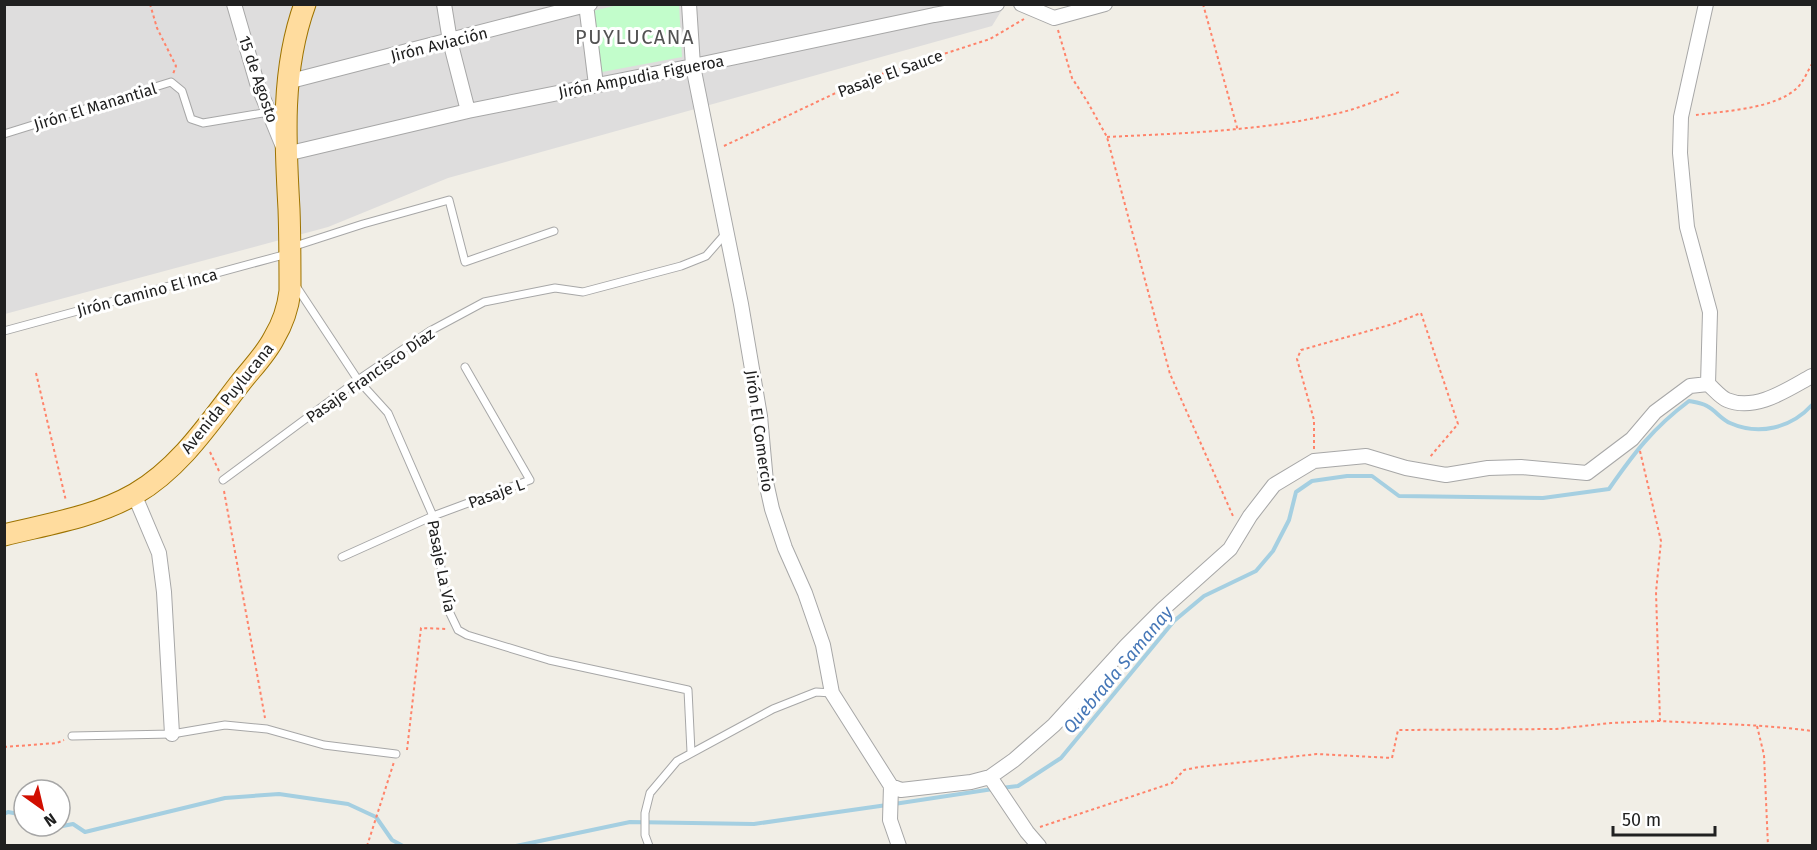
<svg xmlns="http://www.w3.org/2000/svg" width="1817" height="850" viewBox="0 0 1817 850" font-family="'Fira Sans',sans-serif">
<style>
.residential{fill:#dedddd}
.park{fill:#c2fdcb}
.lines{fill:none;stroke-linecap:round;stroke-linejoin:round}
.stream{stroke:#a5cfe1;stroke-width:4}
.lane-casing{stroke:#a7a7a7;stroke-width:9}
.street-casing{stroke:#a7a7a7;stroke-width:16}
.primary-casing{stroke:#9d7300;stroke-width:23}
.path{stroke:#ff836a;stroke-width:2;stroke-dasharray:3 3;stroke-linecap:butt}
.lane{stroke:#fff;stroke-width:7}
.street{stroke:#fff;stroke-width:14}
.primary{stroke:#ffdc9e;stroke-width:21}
.labels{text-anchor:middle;stroke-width:6;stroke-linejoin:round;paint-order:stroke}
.street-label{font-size:16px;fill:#202020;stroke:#fff}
.water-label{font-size:18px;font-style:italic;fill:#4677b7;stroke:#fff}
.quarter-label{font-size:20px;letter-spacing:1.5px;fill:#535353;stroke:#fff}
</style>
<rect width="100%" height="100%" fill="#f1eee6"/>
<path class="residential" d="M5 5H1005L992 26 448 178 328 227 5 314Z"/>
<path class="park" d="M618 5H679L682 57 602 72 593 11Z"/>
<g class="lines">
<path class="stream" d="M1001 788 1018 786 1061 758 1174 621 1204 596 1256 571 1273 551 1289 520 1296 492 1312 481 1347 476H1372L1399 496 1543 498 1609 489C1634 453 1653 428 1689 401 1694 402 1702 403 1707 406 1715 410 1721 419 1730 423 1759 436 1791 428 1812 405
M894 804 993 789
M4 814 8 812 24 815
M48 826 52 828 73 824 85 832 225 798 279 794 348 804 376 817 392 840 403 846
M516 846 630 822 754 824 887 805"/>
<g class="lane-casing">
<path id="lane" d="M4 134 171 82 182 91 191 119 203 123 269 112
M292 247 363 224 449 200 465 262 554 231
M296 286 358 380 388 413 433 516 447 607 458 630 467 635 549 660 688 690 691 752
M4 331 287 254
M223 480 358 380 430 331 484 302 555 288 583 292 681 266 706 256 727 232
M342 557 433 516 530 480 465 367
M72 736 172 734 225 725 267 729 324 745 396 754
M649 846 645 835V813L650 793 677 761 773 709 816 692 832 693"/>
</g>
<g class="street-casing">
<path id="street" d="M234 4 257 83 286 154 468 111 693 66 934 15 997 4
M444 4 450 41 468 111
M586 4 596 85
M689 4 693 66 741 304 760 416 766 482 772 509 785 548 805 593 823 645 832 693 891 786 890 820 899 846
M1021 4 1054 18 1105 4
M287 82 590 4
M1708 384C1714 389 1720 397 1727 400 1756 412 1788 389 1812 376
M134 494 159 553 164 592 172 734
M990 777 1027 832 1039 846
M891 786 901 790 971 782 990 777 1014 760 1054 725 1126 646 1163 609 1230 549 1250 516 1274 485 1314 461 1366 456 1406 468 1446 475 1488 468 1521 467 1587 473 1632 439 1655 412 1690 386 1708 384 1710 312 1687 227 1680 153 1681 117 1706 4"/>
</g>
<g class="primary-casing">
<path id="primary" d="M4 535C48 524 95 517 135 494 180 468 210 422 241 382 252 368 266 354 274 338 283 323 288 308 290 291 290 264 290 236 289 209 285 140 281 70 305 4"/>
</g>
<path class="path" d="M150 4 157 28 176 66 173 74
M1203 4 1238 131
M1058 30 1072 78 1087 101 1107 137 1170 374 1233 516
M1696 115C1724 111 1775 109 1797 88 1804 81 1807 72 1812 64
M1107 137C1186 133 1265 131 1343 112 1362 107 1381 99 1399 92
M724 146 863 80 990 39 1024 19
M36 373 66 501
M1314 449V420L1297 359 1301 350 1393 324 1421 313 1458 424 1429 458
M1640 451 1661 541 1656 592 1660 721C1711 724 1762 724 1812 731
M210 452 219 471
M224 491 265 718
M1757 726 1764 755 1768 846
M4 747 57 743 64 740
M407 750 421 628 446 629
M1040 827 1172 783 1184 770 1199 767 1317 754 1392 758 1398 730 1556 729 1611 723 1660 721
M367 846 394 762"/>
<use href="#lane" class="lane"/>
<use href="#street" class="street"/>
<use href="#primary" class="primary"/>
</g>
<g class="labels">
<g class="street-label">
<text transform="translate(439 44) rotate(-14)" y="6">Jirón Aviación</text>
<text transform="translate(890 73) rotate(-20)" y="6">Pasaje El Sauce</text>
<text transform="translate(641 76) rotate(-11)" y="6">Jirón Ampudia Figueroa</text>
<text transform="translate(259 79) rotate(71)" y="6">15 de Agosto</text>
<text transform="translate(95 106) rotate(-17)" y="6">Jirón El Manantial</text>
<text transform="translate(147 292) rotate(-15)" y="6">Jirón Camino El Inca</text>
<text transform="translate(370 375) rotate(-35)" y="6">Pasaje Francisco Díaz</text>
<text transform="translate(227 398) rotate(-51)" y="6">Avenida Puylucana</text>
<text transform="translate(760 431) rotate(82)" y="6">Jirón El Comercio</text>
<text transform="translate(496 493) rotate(-20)" y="6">Pasaje L</text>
<text transform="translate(442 566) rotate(79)" y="6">Pasaje La Vía</text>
</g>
<g class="water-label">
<text transform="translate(1118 670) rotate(-50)" y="6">Quebrada Samanay</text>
</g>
<g class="quarter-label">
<text x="635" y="44">PUYLUCANA</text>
</g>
</g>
<rect width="1817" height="850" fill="none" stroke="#202020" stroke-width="12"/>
<g transform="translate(42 808) rotate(146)"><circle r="28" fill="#ffffff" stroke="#a6a6a6" stroke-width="1.5"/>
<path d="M0-4.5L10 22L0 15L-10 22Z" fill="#d10e00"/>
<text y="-9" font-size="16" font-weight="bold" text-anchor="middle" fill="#202020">N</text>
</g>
<path d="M1613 826v9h102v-9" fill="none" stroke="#202020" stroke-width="3"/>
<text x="1622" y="826" font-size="18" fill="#202020" stroke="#ffffff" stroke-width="4.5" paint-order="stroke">50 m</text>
</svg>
